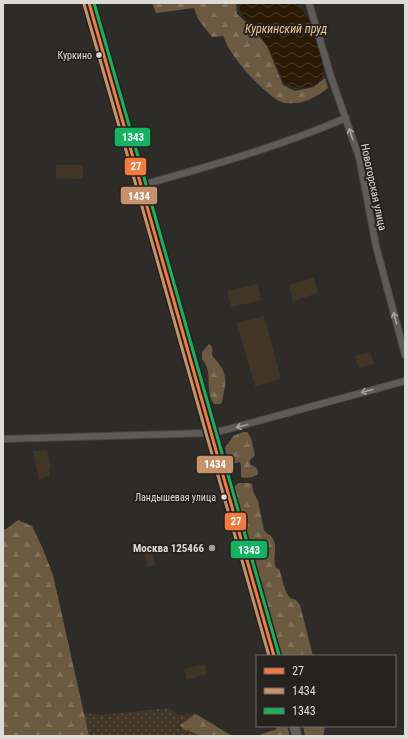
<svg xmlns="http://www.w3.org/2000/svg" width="408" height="739" viewBox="0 0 408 739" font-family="'Roboto Condensed',sans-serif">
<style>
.grass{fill:url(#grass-dots)}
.forest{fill:url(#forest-firs)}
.park{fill:#413626}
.water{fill:url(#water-waves)}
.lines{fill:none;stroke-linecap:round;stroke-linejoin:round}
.street-casing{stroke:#4a4846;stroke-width:8}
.secondary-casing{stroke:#4a4846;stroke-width:11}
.street{stroke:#5e5c5a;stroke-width:6}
.secondary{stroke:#635f5a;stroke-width:9}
.bus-1-casing{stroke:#26221e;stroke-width:6}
.bus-2-casing{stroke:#26221e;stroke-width:6}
.bus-3-casing{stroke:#26221e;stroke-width:6}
.bus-1{stroke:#f6793e;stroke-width:3}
.bus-2{stroke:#c7916a;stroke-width:3}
.bus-3{stroke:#13b361;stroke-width:3}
.oneway{stroke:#a4a29f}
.bus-dot{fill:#dddbd7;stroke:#26221e;stroke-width:1.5}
.poi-dot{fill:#a09e9a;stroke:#26221e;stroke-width:1.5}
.labels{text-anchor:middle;stroke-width:4;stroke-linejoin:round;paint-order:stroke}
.bus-label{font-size:10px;fill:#dddbd7;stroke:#26221e;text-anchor:end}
.street-label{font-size:11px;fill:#dddbd7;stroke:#26221e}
.poi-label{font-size:11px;font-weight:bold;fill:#dddbd7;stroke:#26221e;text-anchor:end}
.water-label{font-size:12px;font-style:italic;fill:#ecc593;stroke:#26221e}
.line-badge{stroke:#26221e;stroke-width:1.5}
.badge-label{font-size:11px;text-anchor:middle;font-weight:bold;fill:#fff}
</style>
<defs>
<pattern id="grass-dots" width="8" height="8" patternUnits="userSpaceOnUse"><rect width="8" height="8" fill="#413626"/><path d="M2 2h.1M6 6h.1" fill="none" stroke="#5c5245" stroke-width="1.8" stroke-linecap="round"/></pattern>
<pattern id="forest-firs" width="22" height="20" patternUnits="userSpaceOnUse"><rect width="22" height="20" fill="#6b5940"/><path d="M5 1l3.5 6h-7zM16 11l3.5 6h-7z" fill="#80705b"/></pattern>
<pattern id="water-waves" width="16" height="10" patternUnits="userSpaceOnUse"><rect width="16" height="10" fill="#2a1a04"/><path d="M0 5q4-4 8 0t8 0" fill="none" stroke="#483b28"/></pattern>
</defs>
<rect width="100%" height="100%" fill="#2e2c29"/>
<path class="grass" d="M169 708 178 715 196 714 180 725 184 730 190 731 200 736H89L83 713 102 715Z"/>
<path class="forest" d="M152 3H236L237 14 249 25 267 46 283 85 295 91 314 87 325 78 328 88C314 98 304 105 285 103 270 101 238 64 230 50 227 46 225 40 223 36L212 37 198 19 194 8 156 13Z
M209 344C214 347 212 351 212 356 223 367 228 376 224 391 223 396 223 399 221 404H214C204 391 214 372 202 359V352Z
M243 432H247L251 438 255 455 250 460V464L257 468 258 472 257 475C252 477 246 479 241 477V465L240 462 232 464 228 459 225 448 233 436Z
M238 483H249L252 484 253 491 258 501 264 530C267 535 271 534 273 539 278 548 272 558 276 568L279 569C283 579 283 589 290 598L296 600 300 605 313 656H282L235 490V486Z
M18 520 32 526 43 549 53 575 89 736H3V529H6Z
M196 714 232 736H200L190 731 184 730 180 725Z
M276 726H287L290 736H256L277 729Z
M303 726H325L323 736H305Z"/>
<path class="park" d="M56 165H83V179L56 178Z
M314 278 318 293 293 301 289 285Z
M258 284 261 300 231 307 227 291Z
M264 316 281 379 255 386 237 323Z
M370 352 374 364 359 368 355 356Z
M47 450 51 467 49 470 50 476 39 479 33 451Z
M150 546 155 565 147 567 142 548Z
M205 664 207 674 187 680 184 669Z"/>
<path class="water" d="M238 3H297C301 9 306 15 310 21 315 31 324 61 323 72 323 79 316 85 310 87 300 89 291 87 283 82 278 69 274 56 266 44 257 29 242 21 238 3Z"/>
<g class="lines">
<g class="street-casing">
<path id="street" d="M309 3 331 77 359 157 376 246 405 355
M142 185C211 166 280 146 346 118
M3 439 210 433 225 430 405 381"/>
</g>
<g class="secondary-casing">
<path id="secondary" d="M89 3 142 185 210 433 274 656
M294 726 297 736"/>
</g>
<use href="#street" class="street"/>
<use href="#secondary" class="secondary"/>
<g class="bus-1-casing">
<path id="bus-1" d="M89 3C152 220 212 439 274 656"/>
</g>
<g class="bus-2-casing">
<path id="bus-2" d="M84 4C147 221 207 439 269 656"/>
</g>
<g class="bus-3-casing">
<path id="bus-3" d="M94 3C157 220 217 438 279 655"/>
</g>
<use href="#bus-1" class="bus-1"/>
<use href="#bus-2" class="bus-2"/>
<use href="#bus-3" class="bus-3"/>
</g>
<defs><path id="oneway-shaft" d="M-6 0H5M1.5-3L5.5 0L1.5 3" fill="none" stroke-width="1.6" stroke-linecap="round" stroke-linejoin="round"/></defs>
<g class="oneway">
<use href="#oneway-shaft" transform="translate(351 134) rotate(-108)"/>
<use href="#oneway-shaft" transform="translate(395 318) rotate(-105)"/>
<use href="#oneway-shaft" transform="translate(367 391) rotate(165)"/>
<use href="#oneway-shaft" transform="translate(242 426) rotate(165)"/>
</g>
<g class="bus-dot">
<circle cx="99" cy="55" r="3.5"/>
<circle cx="224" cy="497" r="3.5"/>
</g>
<circle class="poi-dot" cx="212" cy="548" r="4"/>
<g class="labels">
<g class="bus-label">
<text x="92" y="59">Куркино</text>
<text x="216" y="501">Ландышевая улица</text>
</g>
<g class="street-label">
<text transform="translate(374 187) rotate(78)" y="4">Новогорская улица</text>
</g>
<g class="poi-label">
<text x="204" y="552">Москва 125466</text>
</g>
<g class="water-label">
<text x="286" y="33">Куркинский пруд</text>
</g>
</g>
<g class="line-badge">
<rect x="114" y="127" width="37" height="20" rx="4" fill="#13b361"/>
<rect x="124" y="157" width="23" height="19" rx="4" fill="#f6793e"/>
<rect x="120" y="186" width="38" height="19" rx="4" fill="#c7916a"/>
<rect x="196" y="455" width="38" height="19" rx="4" fill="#c7916a"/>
<rect x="224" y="512" width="23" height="19" rx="4" fill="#f6793e"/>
<rect x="230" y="540" width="38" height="19" rx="4" fill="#13b361"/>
</g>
<g class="badge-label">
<text x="133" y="141">1343</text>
<text x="136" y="170">27</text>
<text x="139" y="200">1434</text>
<text x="215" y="468">1434</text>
<text x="236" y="525">27</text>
<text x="249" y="554">1343</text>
</g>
<rect width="408" height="739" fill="none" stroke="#dddbd7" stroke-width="8"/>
<rect x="256" y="655" width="140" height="72" fill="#26221e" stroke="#6f6c68"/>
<rect x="264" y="668" width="20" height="6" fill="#f6793e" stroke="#6f6c68"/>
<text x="292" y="675" font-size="12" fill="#dddbd7">27</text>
<rect x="264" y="688" width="20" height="6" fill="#c7916a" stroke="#6f6c68"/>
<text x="292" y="695" font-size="12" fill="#dddbd7">1434</text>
<rect x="264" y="708" width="20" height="6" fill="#13b361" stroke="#6f6c68"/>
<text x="292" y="715" font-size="12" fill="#dddbd7">1343</text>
</svg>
